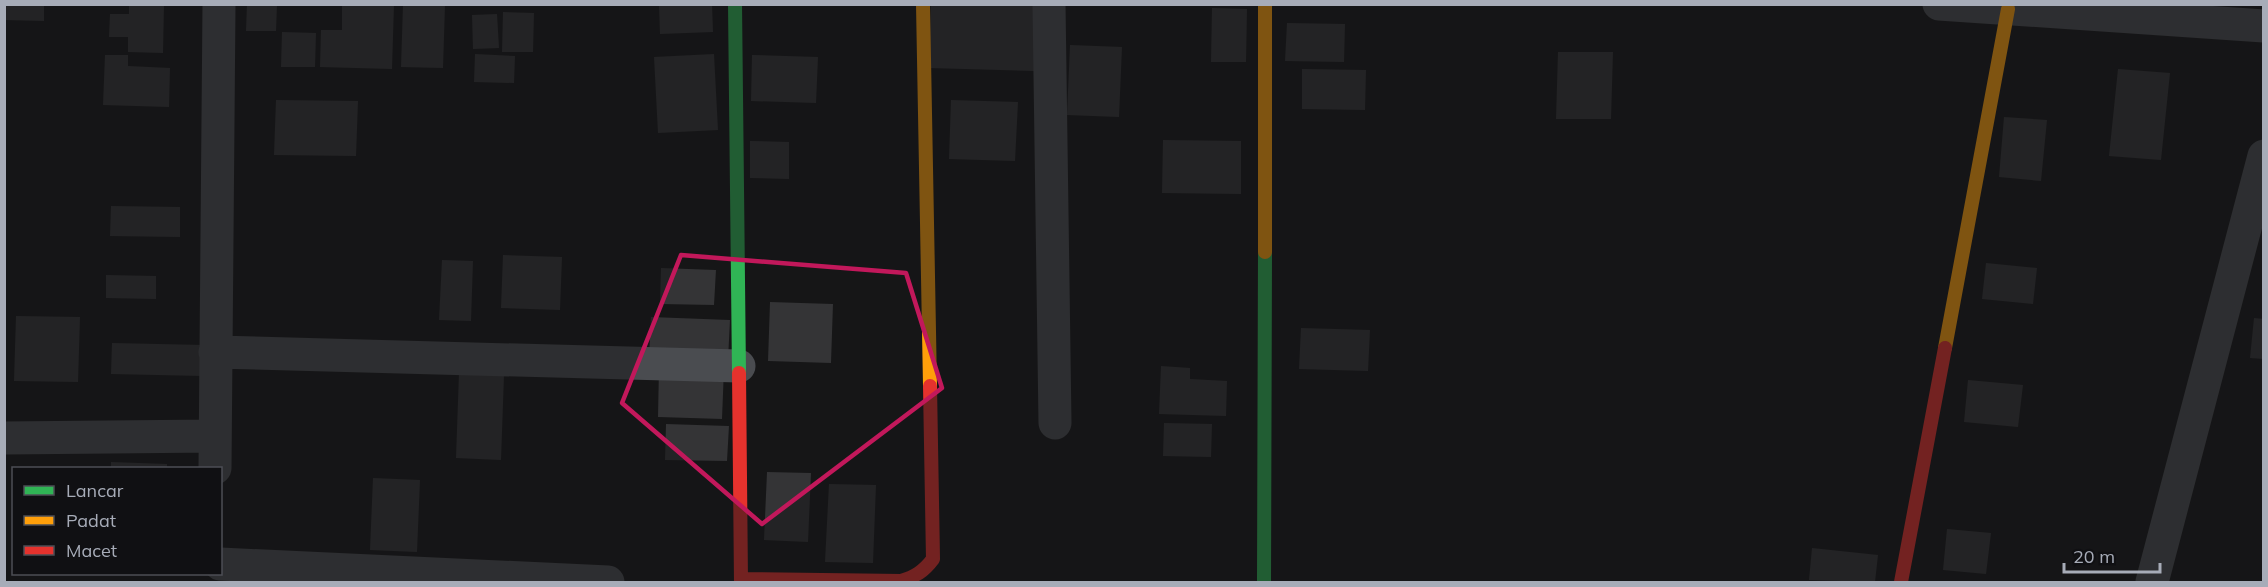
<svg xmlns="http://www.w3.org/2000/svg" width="2268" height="587" viewBox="0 0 2268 587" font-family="Mulish,sans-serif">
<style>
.building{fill:#343436}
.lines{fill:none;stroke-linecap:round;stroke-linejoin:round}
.street{stroke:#4a4c50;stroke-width:33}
.fast{stroke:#30b455;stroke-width:14}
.slow{stroke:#ff9f0a;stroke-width:14}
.jam{stroke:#e5322d;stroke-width:14}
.marked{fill:none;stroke:#c2185b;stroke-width:4.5;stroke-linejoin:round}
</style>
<rect width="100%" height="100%" fill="#161617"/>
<path class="building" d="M4 4H44V21L4 20Z
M129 4H164L163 53 128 52V37H109L110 14H129Z
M247 4H277L276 31H246Z
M342 4H394L392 69 320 67 321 30H342Z
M659 4H712L713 32 660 34Z
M931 4H1037L1034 71 929 68Z
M403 5H445L443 68 401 67Z
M1212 8 1247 9 1246 62H1211Z
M503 12 534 13 533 52H502Z
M497 14 499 48 473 49 472 15Z
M1287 23 1345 24 1344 62 1285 61Z
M282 32 316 33 315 67H281Z
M1070 45 1122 47 1119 117 1067 115Z
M1558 52H1613L1611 119H1556Z
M475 54 515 56 514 83 474 82Z
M714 54 718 130 658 133 654 57Z
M105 55H128V66L170 68 169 107 103 105Z
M752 55 818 57 816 103 751 101Z
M1302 69 1366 70 1365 110 1302 109Z
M2118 69 2170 73 2161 160 2109 156Z
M276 100 358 101 356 156 274 155Z
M951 100 1018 102 1015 161 949 159Z
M2004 117 2047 120 2041 181 1999 177Z
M1163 140 1241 141V194L1162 193Z
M750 141 789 142V179L750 178Z
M111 206 180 207V237L110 236Z
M503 255 562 257 560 310 501 308Z
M442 260 473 261 471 321 439 320Z
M1986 263 2037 268 2033 304 1982 299Z
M661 268 716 270 714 305 660 304Z
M106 275 156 276V299L106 298Z
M770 302 833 304 831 363 768 361Z
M16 316 80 317 78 382 14 381Z
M651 317 730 320 728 360 649 357Z
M2254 318 2264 319V359L2250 358Z
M1301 328 1370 330 1368 371 1299 369Z
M112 343 204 345 203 376 111 374Z
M659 366 724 369 722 419 658 417Z
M1161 366 1190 368V379L1227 381 1226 416 1159 414Z
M459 373 504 375 501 460 456 458Z
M1968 380 2023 385 2018 427 1964 422Z
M1164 423 1212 424 1211 457 1163 456Z
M666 424 729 426 727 461 665 460Z
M111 462 167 464V468H111Z
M767 472 811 473 808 542 764 540Z
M373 478 420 480 417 552 370 550Z
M829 484 876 485 873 563 825 562Z
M1947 529 1991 533 1986 574 1943 570Z
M1812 548 1878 555 1875 582 1809 580Z"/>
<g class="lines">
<path class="street" d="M1049 4 1055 423
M1939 4 2264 26
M215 352 739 366
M4 438 214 436
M215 468 219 4
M220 564 608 582
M2152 582 2264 156"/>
<path class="fast" d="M735 4 739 373
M1264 582 1265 252"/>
<path class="slow" d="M923 4 930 386
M1265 252V4
M1945 348 2008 9"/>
<path class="jam" d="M739 373 741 582
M741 579 901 581C915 577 924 571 933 559L930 386
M1901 582 1945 348"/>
</g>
<path d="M0 0H2268V587H0ZM681 255 906 273 942 388 762 524 622 403Z" fill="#161617" fill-opacity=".55" fill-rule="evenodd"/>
<path class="marked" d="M681 255 906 273 942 388 762 524 622 403Z"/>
<rect width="2268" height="587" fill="none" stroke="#a7acb8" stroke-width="12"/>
<rect x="12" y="467" width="210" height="108" fill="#101013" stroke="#4c4e55" stroke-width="1.5"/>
<rect x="24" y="486" width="30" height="9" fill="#30b455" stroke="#4c4e55" stroke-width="1.5"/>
<text x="66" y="497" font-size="18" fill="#a7acb8">Lancar</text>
<rect x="24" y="516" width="30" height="9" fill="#ff9f0a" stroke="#4c4e55" stroke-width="1.5"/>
<text x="66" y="527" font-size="18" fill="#a7acb8">Padat</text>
<rect x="24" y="546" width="30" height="9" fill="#e5322d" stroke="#4c4e55" stroke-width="1.5"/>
<text x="66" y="557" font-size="18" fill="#a7acb8">Macet</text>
<path d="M2064 563v9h96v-9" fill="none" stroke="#a7acb8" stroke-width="3"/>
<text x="2073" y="563" font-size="18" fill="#a7acb8" stroke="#101013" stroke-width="4.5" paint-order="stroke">20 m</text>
</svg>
